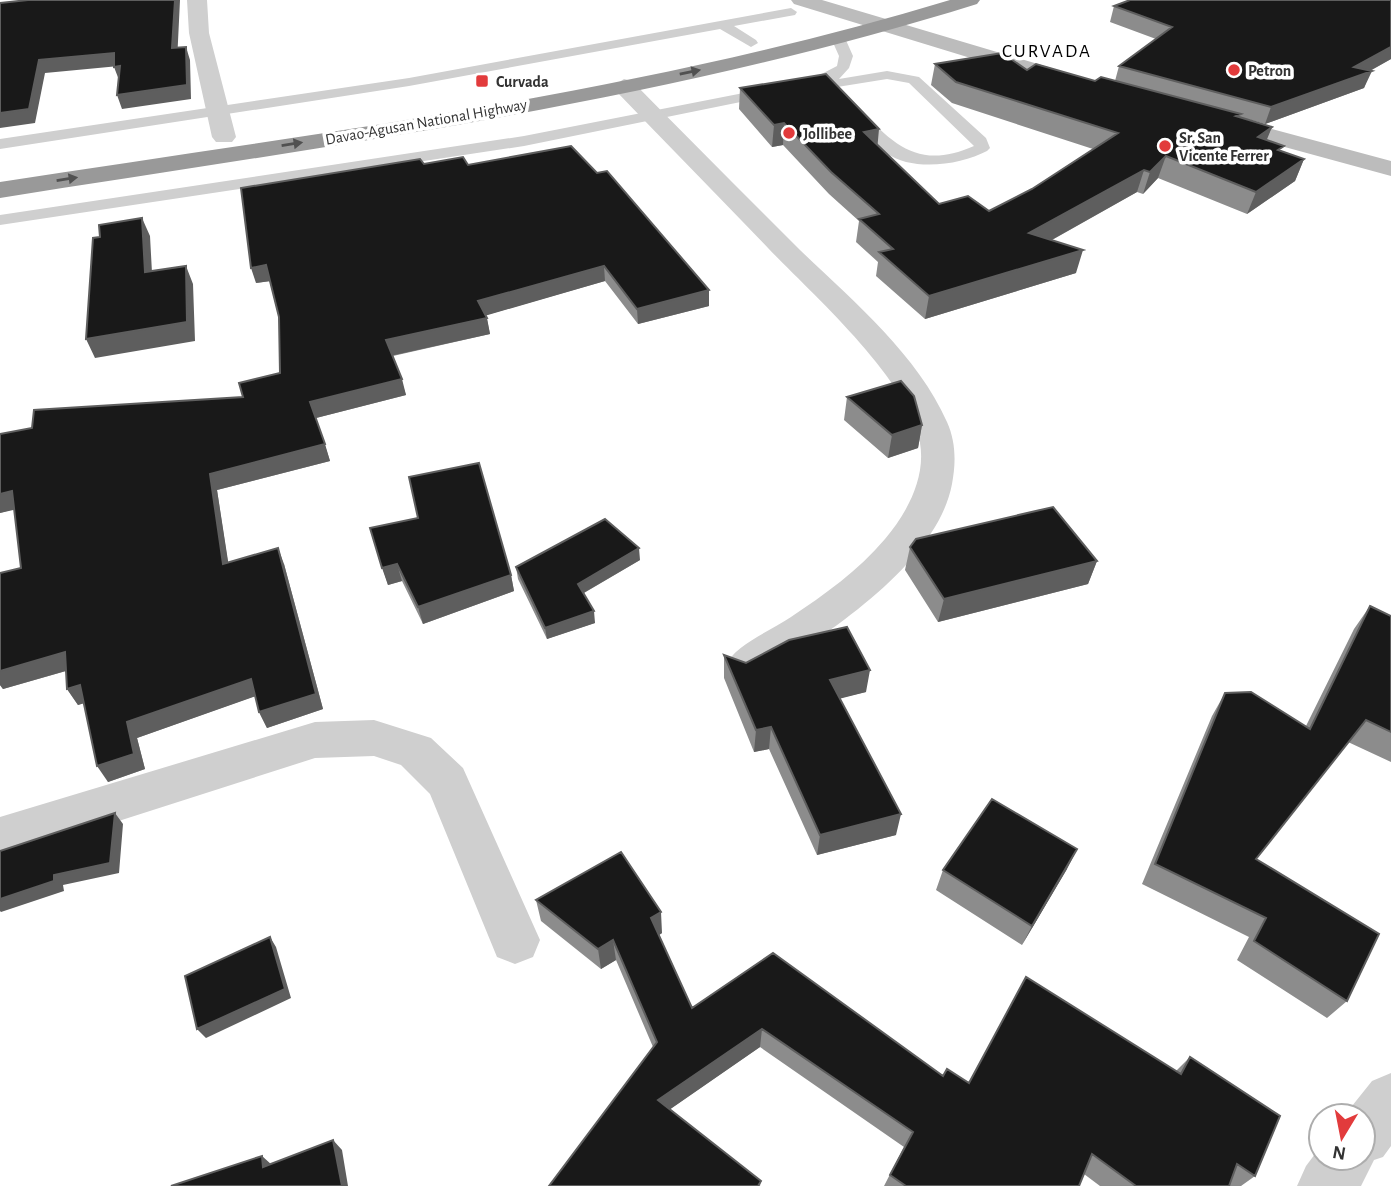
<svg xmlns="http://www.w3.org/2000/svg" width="1391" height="1186" viewBox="0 0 1391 1186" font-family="'Alegreya Sans',sans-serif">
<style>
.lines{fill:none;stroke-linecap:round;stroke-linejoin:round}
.lane{fill:#cfcfcf;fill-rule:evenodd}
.street{fill:#cfcfcf;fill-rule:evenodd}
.secondary{fill:#bcbcbc;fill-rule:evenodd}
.highway{fill:#999;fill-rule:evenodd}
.wall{fill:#8c8c8c}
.shaded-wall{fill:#5e5e5e}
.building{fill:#191919;stroke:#5e5e5e;stroke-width:2}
.oneway{fill:#515151}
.poi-dot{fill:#e23b3c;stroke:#fff;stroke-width:2.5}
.labels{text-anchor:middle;stroke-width:7;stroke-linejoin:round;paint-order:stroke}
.far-poi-label{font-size:16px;font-weight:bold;fill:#323232;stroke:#fff;text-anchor:start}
.far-street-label{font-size:16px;fill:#323232;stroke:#fff}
.far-quarter-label{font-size:19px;letter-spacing:2px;fill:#000;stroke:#fff}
</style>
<rect width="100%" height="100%" fill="#fff"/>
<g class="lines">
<path class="lane" d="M791 8 797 12 795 15 734 26 756 40 758 43 751 47 720 29 409 86 0 149V139L409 78Z
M838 34 845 38 853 56 849 68 839 79 887 71 919 77 986 138 990 148 987 151C960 165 913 172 886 153 873 143 863 129 852 117V111H862C896 148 922 169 974 146L909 83 887 79 831 88 825 85 524 146 0 225V215L524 136 810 80 837 66 839 56 831 38Z"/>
<path class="street" d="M187 0H207L209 33 236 137 232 142H216L212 137 189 33Z
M624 79 632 81C688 138 744 194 800 250 852 300 917 354 947 422 956 442 956 463 952 484 937 565 823 637 758 678L744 683 730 678 724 667C736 644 769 632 791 617 824 595 859 570 885 539 907 513 926 478 920 443 909 379 812 294 768 248 717 195 666 143 616 91L613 86Z
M374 720 431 738 463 768 540 940 533 957 515 964 497 957 430 794 401 765 374 756 315 758 0 859V817L315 722Z
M1391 1073V1146L1383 1157 1374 1160 1361 1186H1297L1306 1166 1321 1146V1158H1363V1116H1344L1372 1081Z"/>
<path class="secondary" d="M791 0H822L1085 78 1088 83 1077 90 1069 88 794 4Z
M1220 115 1391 161V176L1212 127 1208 122 1212 117Z"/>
<path class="highway" d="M950 0H980L977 4C660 103 327 146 0 198V182C318 133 641 94 950 0Z"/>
</g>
<path class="wall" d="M1391 0V59L1370 71 1364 88 1265 124 1248 119 1272 127 1266 140 1282 151 1304 159 1295 181 1247 214 1158 178 1143 194 1137 192 1052 240 1076 273 925 319 876 276 878 262 856 242 859 221 829 194 783 145 772 147 739 109 740 88 877 145 939 204 989 211 1032 189 1093 149 952 103 931 85 935 64 1027 70 1095 81H1115L1119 66 1156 39 1110 22 1114 6Z
M424 164 468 165 709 306 638 324 605 281 486 315 490 334 393 356 406 395 316 418 330 461 217 490 228 563 284 564 323 709 267 728 259 712 255 696 137 738 145 769 108 782 84 703 78 705 67 689 66 671 3 689 0 685V573L21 568 14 509 0 513V434L243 397 280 373 279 317 270 281 256 283Z
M847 397 922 425 918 448 888 458 844 420Z
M370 528 511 575 514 591 423 624 402 581 388 585Z
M910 547 1097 561 1088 584 938 622 905 570Z
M640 560 584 593 595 623 547 639 518 579 516 567Z
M1370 606 1391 616V762L1348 742 1256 859 1347 1001 1327 1018 1237 960 1249 937 1142 884 1212 716 1225 693 1306 726 1354 629Z
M724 655 746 663 866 692 840 698 896 835 817 855 769 749 754 752 724 678Z
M1067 869 1022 945 936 890 943 870Z
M536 900 662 933 659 935 692 1008 968 1083 1176 1071 1190 1057 1255 1176 1241 1186H1100L1084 1174 1079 1186H884L904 1147 760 1047 670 1109 761 1181 760 1186H549L653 1047 616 960 601 969 541 921Z"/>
<path class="shaded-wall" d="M175 0H180L177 62 172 48Z
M186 47 190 60 191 99 122 109 117 95Z
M1391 47V59L1364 74 1372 71 1364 88 1265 124 1271 107 1354 67Z
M114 53 119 66 45 73 35 123 0 128V113L39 60Z
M120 66 119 80 114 67Z
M784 123 783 145 772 147 774 125Z
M1272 127 1263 149 1258 137Z
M879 129 877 151 864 132Z
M1166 156 1158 178 1143 194 1150 172Z
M1304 159 1295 181 1247 214 1256 192Z
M1144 170 1137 192 1023 256 1029 233Z
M142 218 150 236 153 291 145 272Z
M1083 250 1076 273 925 319 929 296Z
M266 265 271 281 256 283 251 268Z
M186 266 193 284 195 341 95 358 86 339Z
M604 266 605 281 481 317 478 301Z
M709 290V306L638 324 637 309Z
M487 318 490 334 390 356 386 340Z
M402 379 406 395 316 418 310 402Z
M922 425 918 448 888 458 892 435Z
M325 444 330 461 217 490 231 580 223 564 210 474Z
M12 491 22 508 0 513V494Z
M278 548 284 564 323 709 267 728 259 712Z
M639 548 640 560 580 595 578 584Z
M1097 561 1088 584 938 622 944 599Z
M397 564 402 581 388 585 382 568Z
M511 575 514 591 423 624 418 607Z
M594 611 595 623 547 639 545 628Z
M65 652 76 668 3 689 0 685V671Z
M870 670 866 692 827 702 830 680Z
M251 679 259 695 137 738 145 769 108 782 97 766 127 722Z
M80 685 91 701 78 705 67 689Z
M771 727 769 749 754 752 756 730Z
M115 813 123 824 119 873 63 885 64 891 1 912 0 911V899L54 875Z
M901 814 896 835 817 855 820 835Z
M1077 849 1067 869 1022 945 1032 926Z
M661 912 662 933 653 939 651 918Z
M270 937 276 947 291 998 206 1038 197 1029Z
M613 940 616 960 601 969 598 949Z
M762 1029 760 1047 659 1117 658 1100Z
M333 1140 342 1150 348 1186H342Z
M262 1156 272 1165 263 1167Z"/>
<path class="building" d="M28 0H175L172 48 186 47 187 85 117 95 120 66 114 67V53L39 60 29 109 0 113V3Z
M1130 0H1391V47L1354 67 1372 71 1271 107 1119 66 1172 27 1114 6Z
M1002 53 1027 70 1036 64 1095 81 1101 77 1241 114 1236 116 1272 127 1258 137 1284 146 1278 150 1304 159 1256 192 1166 156 1150 172 1144 170 1029 233 1083 250 929 296 879 252 893 249 859 219 879 214 831 172 784 123 774 125 740 88 826 74 879 129 864 132 939 204 968 196 989 211 1032 189 1118 133 956 82 935 64Z
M571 146 597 173 607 171 709 290 637 309 604 266 478 301 487 318 386 340 402 379 310 402 325 444 210 474 223 564 278 548 316 694 259 712 251 679 127 722 134 754 97 766 80 685 67 689 65 652 0 671V573L21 568 12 491 0 494V434L32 428 34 410 243 397 239 383 280 373 279 317 266 265 251 268 241 188 420 159 424 164 463 157 468 165Z
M142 218 145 272 186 266 187 322 86 339 93 238 100 237 99 225Z
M901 381 914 396 922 425 892 435 847 397Z
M479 463 511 575 418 607 397 564 382 568 370 528 418 518 409 477Z
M1053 507 1097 561 944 599 910 547 916 539Z
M605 519 639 548 578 584 594 611 545 628 516 567Z
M1370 606 1391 616V732L1366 720 1256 859 1379 934 1347 1001 1254 941 1266 918 1155 864 1225 693 1251 692 1310 729Z
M847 627 870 670 830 680 901 814 820 835 771 727 756 730 724 655 746 663 789 640Z
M992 799 1077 849 1032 926 943 870Z
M115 813 110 863 54 875V881L0 899V851Z
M621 852 661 912 651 918 692 1008 773 953 943 1076 947 1069 969 1083 1026 977 1181 1074 1190 1057 1280 1116 1255 1176 1237 1164 1229 1186H1136L1092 1154 1079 1186H906L890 1175 913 1132 762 1029 658 1100 761 1181 758 1186H549L657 1042 613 940 598 949 536 900Z
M270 937 285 989 197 1029 185 976Z
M333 1140 342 1186H171L262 1156 263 1167Z"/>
<defs><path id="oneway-solid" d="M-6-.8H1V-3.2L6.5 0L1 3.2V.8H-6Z" transform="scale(1.75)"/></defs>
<g class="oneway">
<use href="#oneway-solid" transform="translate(690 72) rotate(-12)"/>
<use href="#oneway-solid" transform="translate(292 144) rotate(-9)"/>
<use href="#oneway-solid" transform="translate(67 179) rotate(-9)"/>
</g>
<g class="poi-dot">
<circle cx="1234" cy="70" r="7"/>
<rect x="475" y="74" width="14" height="14" rx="3.5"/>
<circle cx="789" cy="133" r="7"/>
<circle cx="1165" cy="146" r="7"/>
</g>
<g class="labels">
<g class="far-poi-label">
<text x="1248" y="76">Petron</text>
<text x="496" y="87">Curvada</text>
<text x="803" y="139">Jollibee</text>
<text x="1179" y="143">Sr. San<tspan x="1179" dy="18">Vicente Ferrer</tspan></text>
</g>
<g class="far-street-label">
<text transform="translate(426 121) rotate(-10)" y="6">Davao-Agusan National Highway</text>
</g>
<g class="far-quarter-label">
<text x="1047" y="57">CURVADA</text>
</g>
</g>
<g transform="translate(1342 1137) rotate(190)"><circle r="33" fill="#ffffff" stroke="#adadad" stroke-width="2"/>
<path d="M0-5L12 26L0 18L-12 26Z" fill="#e23b3c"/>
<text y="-10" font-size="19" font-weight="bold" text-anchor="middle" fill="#323232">N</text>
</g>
</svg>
